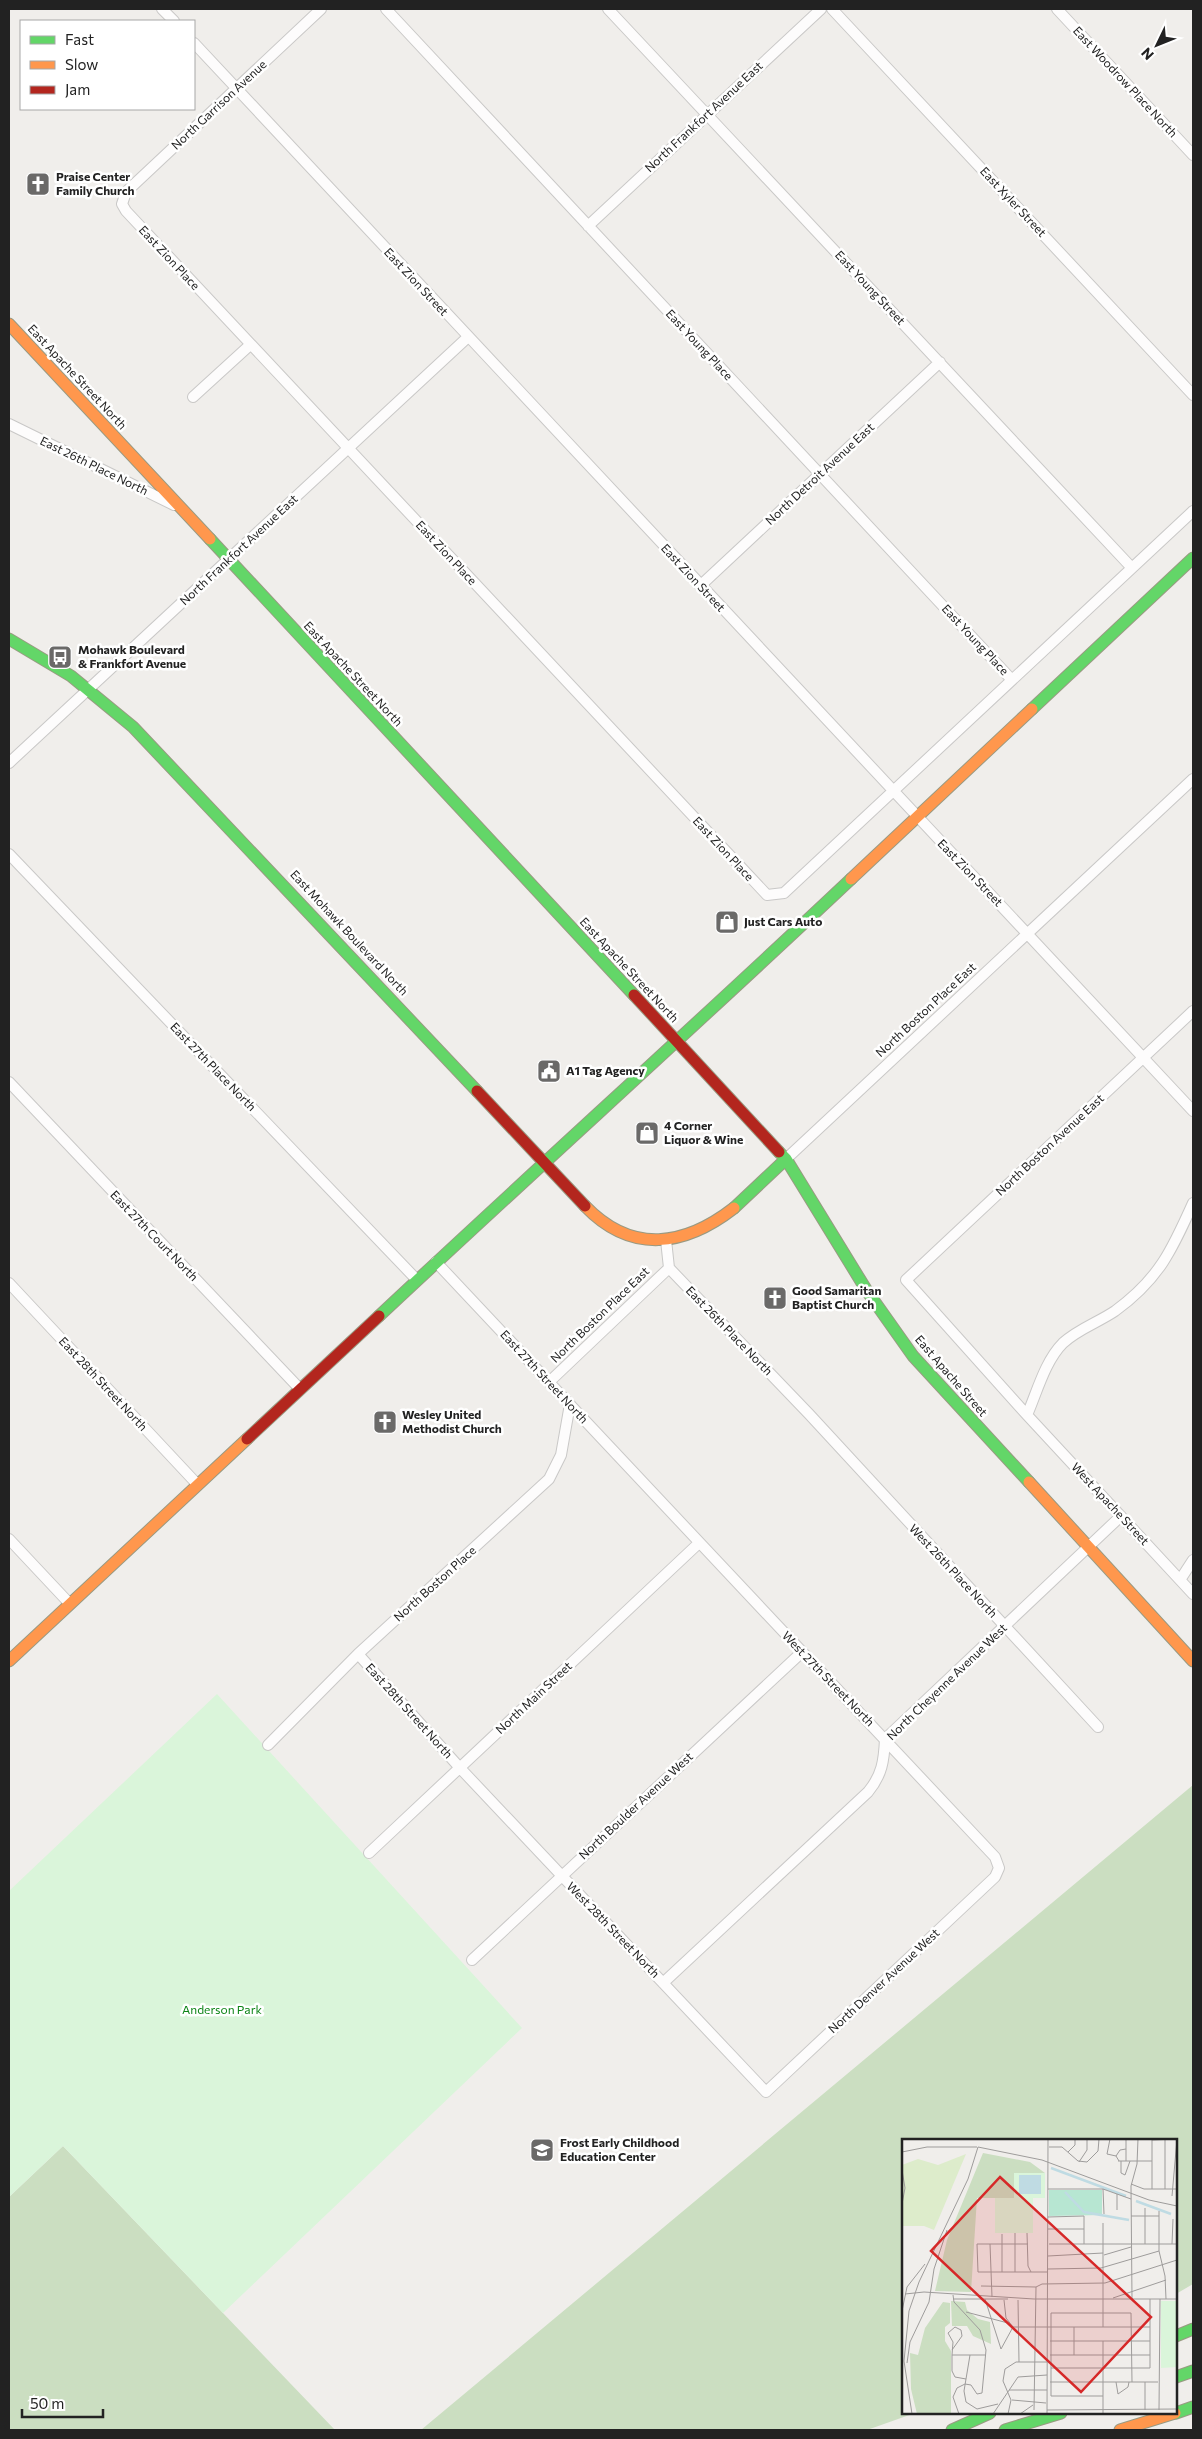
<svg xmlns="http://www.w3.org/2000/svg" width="1202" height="2439" viewBox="0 0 1202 2439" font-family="Commissioner,sans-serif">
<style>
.forest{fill:#cbdec1}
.park{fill:#daf5da}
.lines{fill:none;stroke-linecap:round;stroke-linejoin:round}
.street-casing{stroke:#c9c8c7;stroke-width:12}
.fast-casing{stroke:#999a82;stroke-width:13}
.slow-casing{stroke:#999a82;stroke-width:13}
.jam-casing{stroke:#999a82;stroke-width:13}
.street{stroke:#fdfcfc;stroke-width:10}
.fast{stroke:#63d668;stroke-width:11}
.slow{stroke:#ff974d;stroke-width:11}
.jam{stroke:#b3261e;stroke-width:11}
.labels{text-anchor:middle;stroke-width:5;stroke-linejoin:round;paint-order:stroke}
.street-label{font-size:12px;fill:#222;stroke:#fff}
.poi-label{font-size:12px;font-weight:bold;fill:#222;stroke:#fff;text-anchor:start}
.park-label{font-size:12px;fill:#0c8416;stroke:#fff}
.inset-river{fill:none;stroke:#bfdbe3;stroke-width:2.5}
.inset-road{fill:none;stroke:#9e9c9b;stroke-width:1}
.view{fill:#d62828;fill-opacity:0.15;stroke:#d62828;stroke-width:2.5}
.inset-edge{fill:none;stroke:#222;stroke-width:2.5}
</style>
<rect width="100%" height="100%" fill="#f0eeeb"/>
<path class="forest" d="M1193 1785V2284L1176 2294V2140H903V2413H915L867 2430H421Z
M63 2146 335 2430H9V2197Z"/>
<path class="park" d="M217 1694 522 2028 223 2313 63 2146 9 2197V1891Z"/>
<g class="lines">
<g class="street-casing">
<path id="street" d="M162 9 174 21
M321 9 126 192 122 204 126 211 767 895 784 893 1193 511
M386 9 1012 680
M608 9 1132 568
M832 9 1193 395
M1057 9 1193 155
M194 43 1193 1111
M588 226 821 9
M193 397 250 345
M9 424 174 505
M700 586 940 362
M9 763 468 337
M9 854 417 1280
M1193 1011 906 1280 1027 1415 1193 1594
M9 1082 300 1389
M786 1159 1193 779
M666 1240 669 1268 809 1414 1098 1727
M9 1283 197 1484
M549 1382 669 1268
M1027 1415C1037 1392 1045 1361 1063 1343 1078 1329 1099 1322 1115 1311 1159 1279 1172 1250 1193 1203
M9 1539 70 1604
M1180 1580 1193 1560
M358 1654 460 1768 766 2092 995 1877 999 1868 995 1857 436 1262
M268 1745 358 1654 549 1479 561 1455 570 1404
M369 1853 699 1543
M472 1960 801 1653
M663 1983 868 1792C882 1775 884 1761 885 1739L1121 1516"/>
</g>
<g class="fast-casing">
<path id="fast" d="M210 539 634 995
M9 639 71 676 133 727 477 1091
M1032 709 1193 558
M779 1152 786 1159 867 1291 913 1356 1029 1482
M734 1208 786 1159
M379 1316C536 1169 695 1026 851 879
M1176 2336 1193 2329
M1176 2377 1193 2371
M1176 2413 1193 2407
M952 2430 990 2413
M1005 2430 1061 2413"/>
</g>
<g class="slow-casing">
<path id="slow" d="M9 324 210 539
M851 879 1032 709
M585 1206C632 1255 685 1246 734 1208
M1029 1482 1193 1661
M9 1661 247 1439
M1120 2430 1175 2413"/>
</g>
<g class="jam-casing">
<path id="jam" d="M634 995 779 1152
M477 1091 585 1206
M247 1439 379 1316"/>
</g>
<use href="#street" class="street"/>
<use href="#fast" class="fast"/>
<use href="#slow" class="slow"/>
<use href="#jam" class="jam"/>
</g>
<defs>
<g id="church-square" transform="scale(1.25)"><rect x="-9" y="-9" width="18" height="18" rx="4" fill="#6a6968" stroke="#fff"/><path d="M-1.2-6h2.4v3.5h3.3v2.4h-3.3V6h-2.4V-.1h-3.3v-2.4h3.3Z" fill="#fff"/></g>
<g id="bus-square" transform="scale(1.25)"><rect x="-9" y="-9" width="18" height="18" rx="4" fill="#6a6968" stroke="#fff"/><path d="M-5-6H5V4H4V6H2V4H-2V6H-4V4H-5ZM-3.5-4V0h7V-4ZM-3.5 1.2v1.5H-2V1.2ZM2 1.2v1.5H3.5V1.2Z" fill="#fff"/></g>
<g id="shop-square" transform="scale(1.25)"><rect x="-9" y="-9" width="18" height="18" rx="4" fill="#6a6968" stroke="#fff"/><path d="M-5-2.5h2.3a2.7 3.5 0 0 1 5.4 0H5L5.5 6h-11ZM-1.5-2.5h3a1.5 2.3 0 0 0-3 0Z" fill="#fff"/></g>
<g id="civic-square" transform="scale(1.25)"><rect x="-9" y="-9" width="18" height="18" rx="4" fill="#6a6968" stroke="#fff"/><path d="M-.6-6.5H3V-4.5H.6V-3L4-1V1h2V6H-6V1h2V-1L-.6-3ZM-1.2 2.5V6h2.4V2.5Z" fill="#fff"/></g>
<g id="school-square" transform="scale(1.25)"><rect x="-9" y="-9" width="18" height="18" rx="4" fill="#6a6968" stroke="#fff"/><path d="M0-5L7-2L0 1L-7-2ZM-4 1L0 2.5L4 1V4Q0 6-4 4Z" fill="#fff"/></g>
</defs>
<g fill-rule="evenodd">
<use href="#church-square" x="38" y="184"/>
<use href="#bus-square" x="60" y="657"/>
<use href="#shop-square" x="727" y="922"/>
<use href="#civic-square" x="549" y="1071"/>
<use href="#shop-square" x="647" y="1133"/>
<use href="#church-square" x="775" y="1298"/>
<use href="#church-square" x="385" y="1422"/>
<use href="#school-square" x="542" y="2150"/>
</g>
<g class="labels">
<g class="street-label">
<text transform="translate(1125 82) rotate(47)" y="4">East Woodrow Place North</text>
<text transform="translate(219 105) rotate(-43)" y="4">North Garrison Avenue</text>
<text transform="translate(704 117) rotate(-43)" y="4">North Frankfort Avenue East</text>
<text transform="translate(1013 202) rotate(47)" y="4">East Xyler Street</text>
<text transform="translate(169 258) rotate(47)" y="4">East Zion Place</text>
<text transform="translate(416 282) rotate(47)" y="4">East Zion Street</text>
<text transform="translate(870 288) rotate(47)" y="4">East Young Street</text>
<text transform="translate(699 345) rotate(47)" y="4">East Young Place</text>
<text transform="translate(77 377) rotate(47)" y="4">East Apache Street North</text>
<text transform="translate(94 466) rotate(26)" y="4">East 26th Place North</text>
<text transform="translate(820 474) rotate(-43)" y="4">North Detroit Avenue East</text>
<text transform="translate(239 550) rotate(-43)" y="4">North Frankfort Avenue East</text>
<text transform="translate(446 553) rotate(47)" y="4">East Zion Place</text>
<text transform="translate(693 578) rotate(47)" y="4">East Zion Street</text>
<text transform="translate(975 640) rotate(47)" y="4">East Young Place</text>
<text transform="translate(353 674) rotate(47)" y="4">East Apache Street North</text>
<text transform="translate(723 849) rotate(47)" y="4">East Zion Place</text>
<text transform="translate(970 873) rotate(46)" y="4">East Zion Street</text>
<text transform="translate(349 933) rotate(47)" y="4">East Mohawk Boulevard North</text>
<text transform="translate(629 970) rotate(47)" y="4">East Apache Street North</text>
<text transform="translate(926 1010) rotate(-43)" y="4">North Boston Place East</text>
<text transform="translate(213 1067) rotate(46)" y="4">East 27th Place North</text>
<text transform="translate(1050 1145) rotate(-43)" y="4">North Boston Avenue East</text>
<text transform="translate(154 1236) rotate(46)" y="4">East 27th Court North</text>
<text transform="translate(600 1315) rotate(-44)" y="4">North Boston Place East</text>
<text transform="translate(729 1331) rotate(46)" y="4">East 26th Place North</text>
<text transform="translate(951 1376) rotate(49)" y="4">East Apache Street</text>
<text transform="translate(544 1377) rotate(47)" y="4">East 27th Street North</text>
<text transform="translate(103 1384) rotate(47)" y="4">East 28th Street North</text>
<text transform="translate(1110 1504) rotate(47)" y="4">West Apache Street</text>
<text transform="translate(953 1571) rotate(47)" y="4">West 26th Place North</text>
<text transform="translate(435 1584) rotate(-42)" y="4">North Boston Place</text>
<text transform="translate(828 1679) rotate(46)" y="4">West 27th Street North</text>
<text transform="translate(947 1682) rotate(-44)" y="4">North Cheyenne Avenue West</text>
<text transform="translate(534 1698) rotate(-43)" y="4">North Main Street</text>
<text transform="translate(409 1711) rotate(48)" y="4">East 28th Street North</text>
<text transform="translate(636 1806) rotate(-43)" y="4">North Boulder Avenue West</text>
<text transform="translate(613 1930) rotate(46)" y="4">West 28th Street North</text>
<text transform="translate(884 1981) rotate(-43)" y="4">North Denver Avenue West</text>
</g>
<g class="poi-label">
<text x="56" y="181">Praise Center<tspan x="56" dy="14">Family Church</tspan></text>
<text x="78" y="654">Mohawk Boulevard<tspan x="78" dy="14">&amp; Frankfort Avenue</tspan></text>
<text x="744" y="926">Just Cars Auto</text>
<text x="566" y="1075">A1 Tag Agency</text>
<text x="664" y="1130">4 Corner<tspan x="664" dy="14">Liquor &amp; Wine</tspan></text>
<text x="792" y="1295">Good Samaritan<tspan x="792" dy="14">Baptist Church</tspan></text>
<text x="402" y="1419">Wesley United<tspan x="402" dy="14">Methodist Church</tspan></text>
<text x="560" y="2147">Frost Early Childhood<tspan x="560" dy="14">Education Center</tspan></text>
</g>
<g class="park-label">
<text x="222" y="2014">Anderson Park</text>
</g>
</g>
<g transform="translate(902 2139)">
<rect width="275" height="275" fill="#f0eeeb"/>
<path d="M64 15 32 91 22 87H0V26L16 20 36 26Z" fill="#ddeccb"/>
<path d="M81 14 128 23 143 34H112V59H75L69 153 33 152 45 101ZM49 162 63 163 65 171 76 180 88 183 89 205 71 197 65 187H50ZM41 163 48 164V184L43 188V202L49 212V275H15L9 250 8 214 16 216 23 189Z" fill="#cbdec1"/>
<path d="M112 34H143V59H131V94H93V59H112ZM259 162H275V228L259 229Z" fill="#daf5da"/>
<path d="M147 51H200V76L147 77Z" fill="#b7e6d2"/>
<path d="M117 36H139V55H117Z" fill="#bfdbe3"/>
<path class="inset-river" d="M149 29 224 57M163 53 182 73 227 81M234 62 269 75"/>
<path class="inset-road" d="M208 0 205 15 214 17M250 1 273 0M263 1V50M147 8H160L176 22 185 23 196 12 197 0M0 13 25 8H75M166 13 173 6V0M216 22H250M217 22 214 17 218 11 224 10M219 22V34L223 36 228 22M224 22V0M177 23 185 11V0M0 31 3 49 0 65M229 45 242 50H275M146 50H201L229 60M201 50 202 75M250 50V0M215 55V71M270 57 275 0M243 69V105M257 72V112L263 137 264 160M229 77H257M146 78 182 77V105M146 90H182M113 94V133M125 94 126 127 129 133M100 95V133M88 105 90 158M126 105H75L76 133H146M147 105H275M270 105 271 80M202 116 229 108M146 117 201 114M146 130 199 129 257 112M79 147 134 148M134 148 140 145 203 144 275 121M3 155 22 153 132 160H275M51 156 52 163 78 191 84 211 80 254 75 255 69 246 63 245M211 159 264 141M51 160H106M83 160 99 210 111 188M230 160 229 47 235 25 236 0M102 161 104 179 111 188M116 161 117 223M0 172 5 148 23 125M64 173 106 184M111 188H248M172 188V216M201 188V84M148 202H248M201 202V275M50 211 60 197 59 191 53 188 46 194 51 203 50 216V232L53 238 64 240M50 216H83M68 216 62 252 64 263 75 270 96 265M148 216H248M5 224 8 203 27 163 32 130 45 91M149 229H248V160M148 243H256M214 243 216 255 226 248 227 243M243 243V271M107 251H145M201 257H149V174H229L230 243M110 261 144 264M132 271 134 148M145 271 275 270M257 271 258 160M10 275 2 222 7 172 17 143 66 40 76 8 140 21 247 61 275 67M57 275 51 258 55 249 63 245M91 275 116 238 145 236M106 275 109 261 101 242 103 230 114 223H145M118 275 131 266M145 275 146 0"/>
<path class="view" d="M98 38 249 178 179 253 29 112Z"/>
<rect width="275" height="275" class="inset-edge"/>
</g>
<rect width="1202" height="2439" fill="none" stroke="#222222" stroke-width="20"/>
<rect x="20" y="20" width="175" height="90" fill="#ffffff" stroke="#a7a7a7"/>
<rect x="30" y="36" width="25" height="8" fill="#63d668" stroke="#a7a7a7"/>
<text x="65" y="45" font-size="15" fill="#222222">Fast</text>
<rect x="30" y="61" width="25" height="8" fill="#ff974d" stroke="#a7a7a7"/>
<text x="65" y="70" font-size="15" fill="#222222">Slow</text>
<rect x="30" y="86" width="25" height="8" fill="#b3261e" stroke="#a7a7a7"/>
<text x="65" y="95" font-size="15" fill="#222222">Jam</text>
<g transform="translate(1157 45) rotate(227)" stroke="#ffffff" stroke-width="4" paint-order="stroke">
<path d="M0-4L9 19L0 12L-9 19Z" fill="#222222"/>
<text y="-8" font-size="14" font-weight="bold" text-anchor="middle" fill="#222222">N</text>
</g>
<path d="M22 2409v8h81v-8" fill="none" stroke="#222222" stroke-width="2.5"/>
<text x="30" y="2409" font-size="15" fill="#222222" stroke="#ffffff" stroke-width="4" paint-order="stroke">50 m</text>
</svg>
